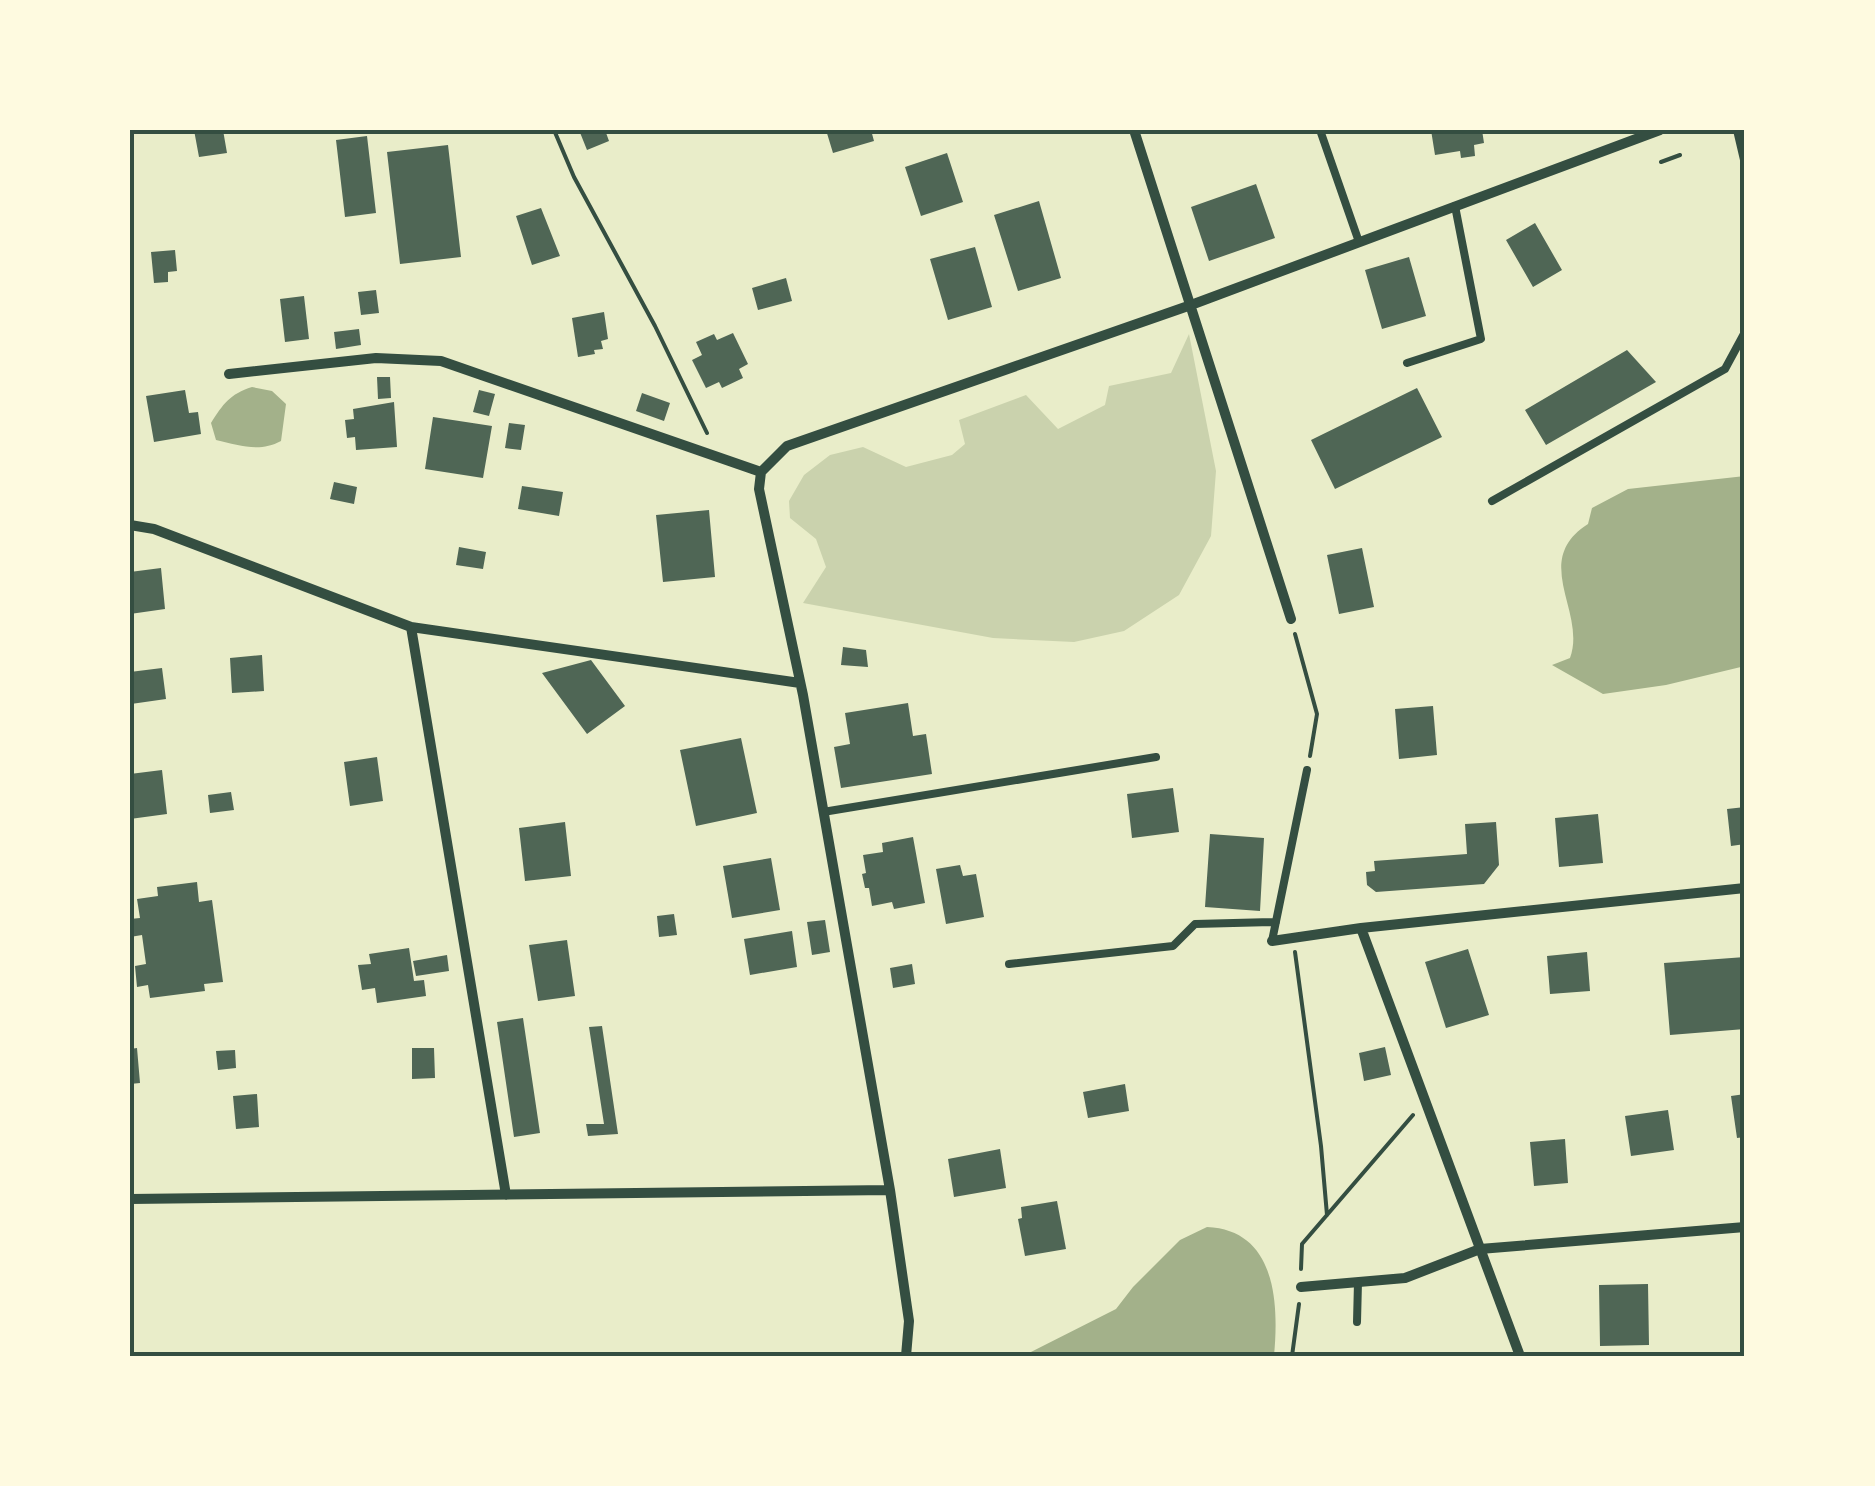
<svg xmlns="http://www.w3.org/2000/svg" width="1875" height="1486" viewBox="0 0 1875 1486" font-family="Lato,sans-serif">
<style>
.green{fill:#cad2ad}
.water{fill:#a3b18a}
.building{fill:#4f6655}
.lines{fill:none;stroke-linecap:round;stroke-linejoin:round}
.path{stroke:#344e41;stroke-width:4}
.service{stroke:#344e41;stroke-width:8}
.minor{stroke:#344e41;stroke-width:10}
.neatline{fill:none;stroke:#344e41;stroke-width:4}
</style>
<rect width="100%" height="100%" fill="#e9edc9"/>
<path class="green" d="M1189 334 1216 471 1211 536 1179 595 1124 631 1074 642 993 638 803 603 826 567 816 539 790 518 789 501 804 475 830 455 863 447 906 467 952 455 965 444 959 420 1026 395 1058 429 1105 405 1109 386 1171 373Z"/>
<path class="water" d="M252 387 272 391 286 404 281 441C259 453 239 445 216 440L211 423C223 404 230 394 252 387Z
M1745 476V666L1666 685 1603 694 1552 665 1570 658C1587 612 1530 561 1588 524L1592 508 1628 489Z
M1207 1227C1276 1230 1279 1303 1274 1356H1023L1116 1309 1133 1287 1180 1240Z"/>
<path class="building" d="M194 130H223L227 153 199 157Z
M579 130H605L609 141 587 150Z
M826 130H871L874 141 833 153Z
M1431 130H1482L1484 143 1474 145 1475 156 1461 158 1460 151 1435 155Z
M367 136 376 213 345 217 336 140Z
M448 145 461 257 400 264 387 152Z
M947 153 963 202 921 216 905 167Z
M1256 184 1275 238 1209 261 1191 207Z
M1039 201 1061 278 1018 291 994 215Z
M541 208 560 256 532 265 516 216Z
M1535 223 1562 270 1533 287 1506 240Z
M975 247 992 307 948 320 930 259Z
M175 250 177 271 168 272V282L154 283 151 252Z
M1409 257 1426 316 1382 329 1365 270Z
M786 278 792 301 758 310 752 288Z
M376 290 379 313 361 315 358 292Z
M304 296 309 339 285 342 280 299Z
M604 312 608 339 601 341 603 349 594 350 595 354 578 357 572 318Z
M359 329 361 345 336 349 334 332Z
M733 333 748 364 739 369 743 378 722 388 719 382 706 388 692 360 702 355 696 342 714 334 717 340Z
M1627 350 1656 382 1546 445 1525 410Z
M377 377H390L391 398 378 399Z
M1417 388 1442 437 1335 489 1311 440Z
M185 390 189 413 198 412 201 434 154 442 146 396Z
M479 390 495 394 489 416 473 412Z
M642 393 670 403 664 421 636 411Z
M394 402 397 447 356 450 355 437 347 438 345 420 354 419 353 409Z
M433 417 492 426 483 478 425 469Z
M509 423 525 425 521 450 505 448Z
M334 482 357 487 354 504 330 499Z
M522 486 563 492 559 516 518 509Z
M709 510 715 577 663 582 656 515Z
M459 547 486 552 483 569 456 565Z
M1362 548 1374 607 1339 614 1327 555Z
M161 568 165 609 130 614V572Z
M843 647 866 650 868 667 841 665Z
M262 655 264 691 232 693 230 658Z
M591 660 625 706 587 734 542 673Z
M162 668 166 699 131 704 130 672Z
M908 703 913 736 926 734 932 774 841 788 834 747 850 744 845 713Z
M1433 706 1437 755 1399 759 1395 709Z
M741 738 757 813 696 826 680 750Z
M377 757 383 801 350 806 344 762Z
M162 770 167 814 130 819V774Z
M1173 788 1179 832 1132 838 1127 794Z
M231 792 234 810 210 813 208 795Z
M1745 807V844L1731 846 1727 809Z
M1598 814 1603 863 1559 867 1555 818Z
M565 822 571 876 525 881 519 828Z
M1496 822 1499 865 1484 884 1376 892 1367 885 1366 872 1375 871 1374 861 1467 854 1465 824Z
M1210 834 1264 838 1260 911 1205 907Z
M913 837 925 903 894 909 892 902 872 906 869 888H865L862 874 866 873 863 855 883 852 882 843Z
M771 858 780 910 732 918 723 866Z
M960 865 963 876 976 874 984 917 946 924 936 869Z
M197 882 199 902 212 900 223 982 204 984 205 991 150 998 148 985 137 987 135 966 146 964 142 935 130 937V919L140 918 137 899 158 896 157 887Z
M674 914 677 935 659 937 657 916Z
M825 920 830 952 812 955 807 922Z
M792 931 797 967 750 975 744 939Z
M567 940 575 996 538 1001 529 945Z
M409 948 414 981 424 980 426 996 377 1003 375 988 362 990 358 965 371 964 369 954Z
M1468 949 1489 1015 1446 1028 1425 962Z
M1587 952 1590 991 1550 994 1547 956Z
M447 955 449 971 416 976 413 961Z
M1745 957V1029L1670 1035 1664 963Z
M912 964 915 984 893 988 890 968Z
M523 1018 540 1133 514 1137 497 1022Z
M602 1026 618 1134 588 1136 586 1124H604L589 1027Z
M1385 1047 1391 1075 1364 1081 1359 1053Z
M137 1048 140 1083 130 1084V1049Z
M412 1048H434L435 1078 412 1079Z
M235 1050 236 1068 218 1070 216 1051Z
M1125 1084 1129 1111 1088 1118 1083 1092Z
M257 1094 259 1127 236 1129 233 1096Z
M1745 1094V1137L1737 1138 1731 1096Z
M1668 1110 1674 1150 1631 1156 1625 1116Z
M1565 1139 1568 1183 1534 1186 1530 1142Z
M1000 1149 1006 1188 954 1197 948 1159Z
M1057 1201 1066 1249 1025 1256 1018 1219 1022 1218 1021 1207Z
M1648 1284 1649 1345 1600 1346 1599 1285Z"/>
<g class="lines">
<path class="path" d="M554 130 574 177 655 326 707 433
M1661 162 1680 155
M1295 634 1317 714 1310 756
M1295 952 1321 1146 1327 1215
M1301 1269 1302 1244 1413 1115
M1292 1356 1299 1304"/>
<path class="service" d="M1320 130 1359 242
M1737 130 1745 164
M1407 363 1481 339 1455 206
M1492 501 1725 369 1745 332
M823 812 1156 757
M1272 941 1307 770
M1009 964 1173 946 1195 924 1276 922
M1357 1322 1358 1282"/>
<path class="minor" d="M1134 130 1291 619
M229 374 376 358 441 361 761 472
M761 472 787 446 1191 305 1660 130
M761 472 759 489 803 695 890 1190 909 1321 906 1356
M130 525 154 529 411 627 800 683
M411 627 506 1195
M1361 928 1520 1356
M1272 941 1361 928 1745 888
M130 1199 890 1190
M1301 1287 1405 1278 1480 1249 1745 1227"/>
</g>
<rect width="1875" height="1486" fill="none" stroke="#fefae0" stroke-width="265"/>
<rect x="132" y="132" width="1610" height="1222" class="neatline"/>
</svg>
